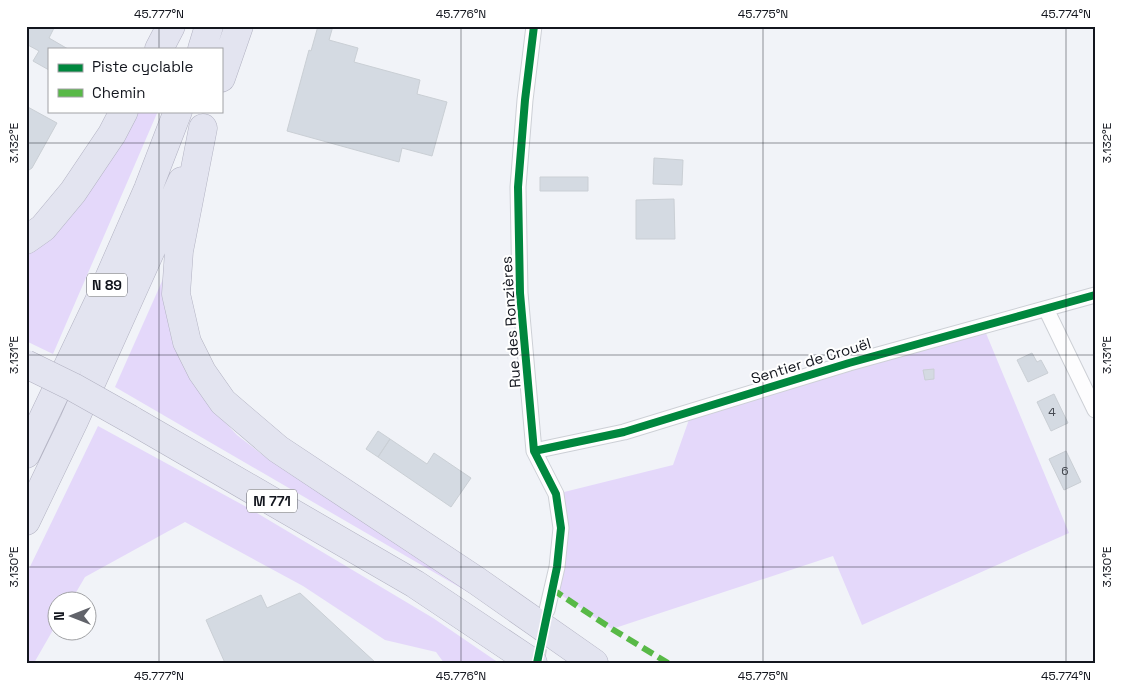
<svg xmlns="http://www.w3.org/2000/svg" width="1121" height="689" viewBox="0 0 1121 689" font-family="'Space Grotesk',sans-serif">
<style>
.green{fill:#e4d8fa}
.building{fill:#d4dae2;stroke:#cacfd5}
.lines{fill:none;stroke-linecap:round;stroke-linejoin:round}
.street-tunnel{stroke:#d0d2d7;stroke-width:15;stroke-dasharray:15 8;stroke-linecap:butt}
.street-casing{stroke:#cdd0d6;stroke-width:17}
.highway-casing{stroke:#b2b2c2;stroke-width:29}
.street{stroke:#fdfdfe;stroke-width:15}
.highway{stroke:#e3e4f0;stroke-width:28}
.highway-bridge-casing{stroke:#b2b2c2;stroke-width:29;stroke-linecap:butt}
.highway-bridge{stroke:#e3e4f0;stroke-width:28}
.quiet{stroke:#58b947;stroke-width:6;stroke-dasharray:12 6;stroke-linecap:butt}
.cycleway-casing{stroke:#fff;stroke-width:11}
.cycleway{stroke:#00873e;stroke-width:8}
.ticks{fill:none;stroke:#13161e;stroke-width:1;stroke-opacity:0.45}
.labels{text-anchor:middle;stroke-width:4;stroke-linejoin:round;paint-order:stroke}
.number-label{font-size:12px;fill:#464a52}
.shield{fill:#fff;stroke:#5a5c62;stroke-width:1}
.shield-label{font-size:14px;font-weight:bold;fill:#13161e}
.street-label{font-size:15px;fill:#13161e;stroke:#fff}
.neatline{fill:none;stroke:#13161e;stroke-width:2}
.ticks-label{font-size:12px;text-anchor:middle;fill:#13161e}
</style>
<rect width="100%" height="100%" fill="#f1f3f8"/>
<path class="green" d="M133 111H158L53 354 26 341V251Z
M167 270 214 411 237 435 264 456 297 474 402 544 473 595 115 387Z
M983 326 1069 533 862 625 833 556 612 629 552 589 556 494 673 465 692 411Z
M98 426 252 510 433 618 499 663H444L436 652 385 640 303 586 185 522 85 577 71 601 58 602 57 623 34 663H26V575Z"/>
<path class="building" d="M26 26H55L49 38 68 49H49V70L33 61 39 51 26 44Z
M318 26H333L329 40 358 48 354 62 420 80 417 94 447 102 432 156 402 148 399 162 287 131 309 50 311 51Z
M26 106 57 123 32 168 26 172Z
M654 158 683 160 682 185 653 184Z
M540 177H588V191H540Z
M674 199 675 239H636V200Z
M1032 353 1037 362 1041 360 1048 373 1028 382 1017 360Z
M934 369V379L925 380 923 370Z
M1054 394 1068 423 1051 431 1037 402Z
M378 431 390 439 378 457 366 449Z
M390 439 427 464 434 453 471 478 451 507 378 457Z
M1066 451 1081 482 1064 490 1049 459Z
M300 593 376 663H225L206 620 261 595 267 608Z"/>
<g class="lines">
<path class="street-tunnel" d="M537 663 544 624"/>
<g class="street-casing">
<path id="street" d="M534 26 525 100 518 187 520 293 534 451 556 494 561 528 557 567 547 610
M1046 309 1095 410
M534 451 624 432 849 363 1095 295"/>
</g>
<g class="highway-casing">
<path id="highway" d="M159 49 171 26
M202 49 209 26
M221 78 239 26
M203 128 179 251 176 294 187 342 202 372 223 402 278 449 477 581 594 663
M26 240 43 228 73 192 112 134 124 111
M130 419 415 584 533 663
M26 454 99 301 148 189 178 111
M26 521 74 421 182 181"/>
</g>
<use href="#street" class="street"/>
<use href="#highway" class="highway"/>
<g class="highway-bridge-casing">
<path id="highway-bridge" d="M26 364 73 387 130 419"/>
</g>
<use href="#highway-bridge" class="highway-bridge"/>
<path class="quiet" d="M552 589 612 629 668 663"/>
<g class="cycleway-casing">
<path id="cycleway" d="M534 26 525 100 518 187 520 293 534 451 556 494 561 528 557 567 537 663
M534 451 624 432 849 363 1095 295"/>
</g>
<use href="#cycleway" class="cycleway"/>
</g>
<path class="ticks" d="M159 26V49M461 26V663M763 26V663M1066 26V663M159 111V663M26 143H1095M26 355H1095M26 567H1095"/>
<g class="labels">
<g class="number-label">
<text x="1052" y="416">4</text>
<text x="1065" y="475">6</text>
</g>
<g class="shield">
<rect x="87" y="273.5" width="40" height="23" rx="4"/>
<rect x="247" y="489.5" width="50" height="23" rx="4"/>
</g>
<g class="shield-label">
<text x="107" y="290">N 89</text>
<text x="272" y="506">M 771</text>
</g>
<g class="street-label">
<text transform="translate(511 322) rotate(-94)" y="5">Rue des Ronzières</text>
<text transform="translate(811 361) rotate(-17)" y="5">Sentier de Crouël</text>
</g>
</g>
<rect width="1121" height="689" fill="none" stroke="#ffffff" stroke-width="55"/>
<rect x="48" y="48" width="175" height="65" fill="#ffffff" stroke="#a1a2a5"/>
<rect x="58" y="64" width="25" height="8" fill="#00873e" stroke="#a1a2a5"/>
<text x="92" y="72" font-size="15" fill="#13161e">Piste cyclable</text>
<rect x="58" y="89" width="25" height="8" fill="#58b947" stroke="#a1a2a5"/>
<text x="92" y="98" font-size="15" fill="#13161e">Chemin</text>
<g transform="translate(72 616) rotate(270)"><circle r="24" fill="#ffffff" stroke="#a1a2a5"/>
<path d="M0-4L9 19L0 12L-9 19Z" fill="#61636a"/>
<text y="-8" font-size="14" font-weight="bold" text-anchor="middle" fill="#13161e">N</text>
</g>
<rect x="28" y="28" width="1066" height="634" class="neatline"/>
<g class="ticks-label">
<text x="159" y="18">45.777°N</text>
<text x="461" y="18">45.776°N</text>
<text x="763" y="18">45.775°N</text>
<text x="1066" y="18">45.774°N</text>
<text transform="translate(1107 143) rotate(-90)" y="4">3.132°E</text>
<text transform="translate(14 143) rotate(-90)" y="4">3.132°E</text>
<text transform="translate(1107 355) rotate(-90)" y="4">3.131°E</text>
<text transform="translate(14 355) rotate(-90)" y="4">3.131°E</text>
<text transform="translate(1107 567) rotate(-90)" y="4">3.130°E</text>
<text transform="translate(14 567) rotate(-90)" y="4">3.130°E</text>
<text x="159" y="680">45.777°N</text>
<text x="461" y="680">45.776°N</text>
<text x="763" y="680">45.775°N</text>
<text x="1066" y="680">45.774°N</text>
</g>
</svg>
